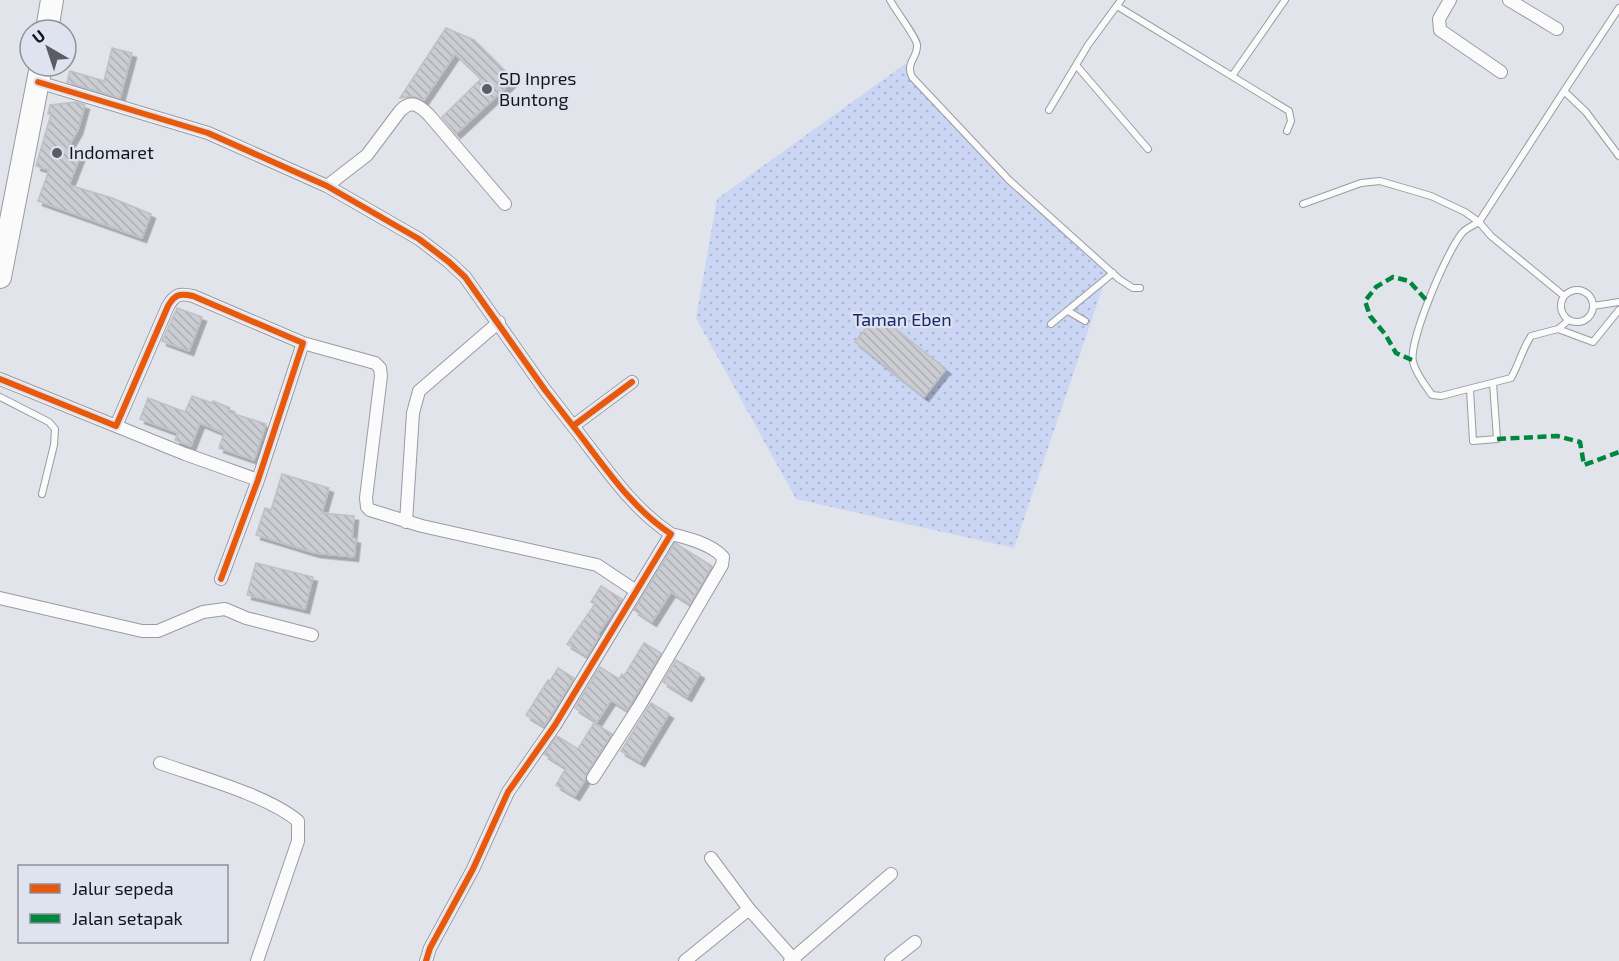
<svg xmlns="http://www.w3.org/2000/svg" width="1619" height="961" viewBox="0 0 1619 961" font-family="'Exo 2',sans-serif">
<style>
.park{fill:url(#park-dots)}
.building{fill:url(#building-back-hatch);stroke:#bfc1c6;stroke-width:1.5;filter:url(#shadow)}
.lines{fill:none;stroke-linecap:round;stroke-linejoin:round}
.lane-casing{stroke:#9a9ba1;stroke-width:8}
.street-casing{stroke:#9a9ba1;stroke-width:14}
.highway-casing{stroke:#9a9ba1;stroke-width:24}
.lane{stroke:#fbfbfc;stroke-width:6}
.street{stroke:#fbfbfc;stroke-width:12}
.highway{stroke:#fbfbfc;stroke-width:22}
.quiet{stroke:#00873e;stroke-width:4.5;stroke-dasharray:9 4.5;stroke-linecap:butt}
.cycleway-casing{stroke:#dee3ef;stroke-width:10}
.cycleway{stroke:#e8590c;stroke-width:6}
.poi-dot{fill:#5b5d62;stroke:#dee3ef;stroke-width:2}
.labels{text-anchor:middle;stroke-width:4.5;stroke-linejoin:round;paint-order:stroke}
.poi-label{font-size:18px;fill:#131519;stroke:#dee3ef;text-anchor:start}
.park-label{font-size:18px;fill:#16296f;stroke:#dee3ef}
</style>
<defs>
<pattern id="park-dots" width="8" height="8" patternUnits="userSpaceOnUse" patternTransform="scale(1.5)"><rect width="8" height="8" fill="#cad6f4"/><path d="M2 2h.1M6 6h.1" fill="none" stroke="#adb7d1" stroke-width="1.8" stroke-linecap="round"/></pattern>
<pattern id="building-back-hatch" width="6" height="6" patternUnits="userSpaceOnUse" patternTransform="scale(1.5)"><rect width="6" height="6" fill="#cbcdd3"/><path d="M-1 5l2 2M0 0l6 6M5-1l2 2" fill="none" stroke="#adafb5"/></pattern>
<filter id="shadow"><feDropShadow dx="4.5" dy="4.5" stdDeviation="0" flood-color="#0004"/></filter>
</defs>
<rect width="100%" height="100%" fill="#e2e4eb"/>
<path class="park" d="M905 64 981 150 1110 266 1014 548 796 499 696 318 717 199Z"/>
<path class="building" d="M446 28 474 40 514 80 456 134 442 117 481 79 455 54 424 100 412 96 400 98Z
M112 48 132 53 120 98 67 82 70 71 104 81Z
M76 102 85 105 78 130 67 149 80 157 69 185 112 198 151 214 142 238 38 201 49 170 36 166 51 114H48L50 105Z
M177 308 202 317 189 351 162 341Z
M877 314 946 369 924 397 855 342Z
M192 396 212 403 213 401 230 408 228 412 266 424 254 460 219 448 224 433 200 423 191 446 175 440 178 433 140 419 148 398 185 412Z
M282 474 329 488 322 513 354 516 352 538 356 539 354 557 315 553 256 535 265 508 271 510Z
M675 543 712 566 690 604 671 592 652 622 634 610Z
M256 563 313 577 305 609 247 595Z
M601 586 622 599 597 635 599 636 587 656 567 644 595 604 591 602Z
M644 643 661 653 627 710 611 700 597 722 575 708 600 667 619 679 622 674 624 676Z
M676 660 700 674 687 697 663 682Z
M558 668 574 678 544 726 526 715 548 680 550 681Z
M651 703 669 714 640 762 621 751Z
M594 723 612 734 586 774 585 780 575 796 556 785 566 768 544 754 557 736 578 749Z"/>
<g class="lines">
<g class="lane-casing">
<path id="lane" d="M890 0C895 10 917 38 917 45 918 58 905 62 912 77L1009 180 1119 279 1133 288H1140
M1117 6 1289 111 1291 121 1287 131
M1619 8 1564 91 1586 112 1619 156
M1076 65 1148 149
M1232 76 1285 0
M1564 91 1479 222C1474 225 1467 228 1463 232 1448 248 1408 342 1413 362 1416 374 1425 385 1432 395L1441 396 1511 378C1519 364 1522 350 1531 336L1558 329 1569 320
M1049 110 1088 45 1121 0
M1303 204 1361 183 1380 181 1431 196 1465 212 1479 222 1491 236 1564 296
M1561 306a16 16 0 1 1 32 0a16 16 0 1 1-32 0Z
M1593 306 1619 302
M1068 311 1085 321
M1051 324 1113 273
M1558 329 1593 342 1619 310
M1470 389 1473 441 1497 439 1493 383
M0 397 49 422 55 429 54 445 42 494"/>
</g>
<g class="street-casing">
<path id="street" d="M1450 0 1439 19 1440 30 1501 72
M1509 0 1557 29
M38 82 208 133 327 186 419 239 449 262 465 277 545 390 573 426 632 382
M327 186 367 155 400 111C411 99 419 105 429 115L505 204
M303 343 375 363 380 368 381 376 366 498 367 507 370 510 422 526 597 565 636 591
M0 379 116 426 168 306C175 294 180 293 193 296L303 343 258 480 221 579
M116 426 185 454 258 480
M406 522 413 413 419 391 499 322
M0 598 142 631H158L203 612 225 609 246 618 312 635
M160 763C199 777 267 795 298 821V841L257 961
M593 778 640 705 722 565 723 557C711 544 688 538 671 534
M711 858 749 909
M426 961 430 948 473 869 508 792 555 725 671 534C630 507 603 464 573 426
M685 961 749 909 795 961
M790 961 891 874
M891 961 915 942"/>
</g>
<g class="highway-casing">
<path id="highway" d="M47 30 52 0
M0 277 41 66"/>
</g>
<use href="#lane" class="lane"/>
<use href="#street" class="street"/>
<use href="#highway" class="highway"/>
<path class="quiet" d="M1412 360 1396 353 1385 334 1370 316 1365 301 1376 287 1393 277 1409 281 1428 302
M1497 439 1557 436 1580 442 1584 465 1619 452"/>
<g class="cycleway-casing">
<path id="cycleway" d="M38 82 208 133 327 186 419 239 449 262 465 277 545 390 573 426 632 382
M0 379 116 426 168 306C175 294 180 293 193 296L303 343 258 480 221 579
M426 961 430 948 473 869 508 792 555 725 671 534C630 507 603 464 573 426"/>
</g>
<use href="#cycleway" class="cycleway"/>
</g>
<g class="poi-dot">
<circle cx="487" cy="89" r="6"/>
<circle cx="57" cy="153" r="6"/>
</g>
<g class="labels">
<g class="poi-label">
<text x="499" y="85">SD Inpres<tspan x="499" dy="21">Buntong</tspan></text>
<text x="69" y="159">Indomaret</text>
</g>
<g class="park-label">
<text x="902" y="326">Taman Eben</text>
</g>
</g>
<rect x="18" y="865" width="210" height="78" fill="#dee3ef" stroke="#8d9199" stroke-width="1.5"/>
<rect x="30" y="884" width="30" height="9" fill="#e8590c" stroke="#8d9199" stroke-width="1.5"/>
<text x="72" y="895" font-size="18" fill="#131519">Jalur sepeda</text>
<rect x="30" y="914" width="30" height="9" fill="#00873e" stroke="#8d9199" stroke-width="1.5"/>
<text x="72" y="925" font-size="18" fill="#131519">Jalan setapak</text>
<g transform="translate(48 48) rotate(321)"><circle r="28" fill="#dee3ef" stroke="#8d9199" stroke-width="1.5"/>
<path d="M0-4.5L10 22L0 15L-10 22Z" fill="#5b5d62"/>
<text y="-9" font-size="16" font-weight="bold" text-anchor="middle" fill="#131519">U</text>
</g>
</svg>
